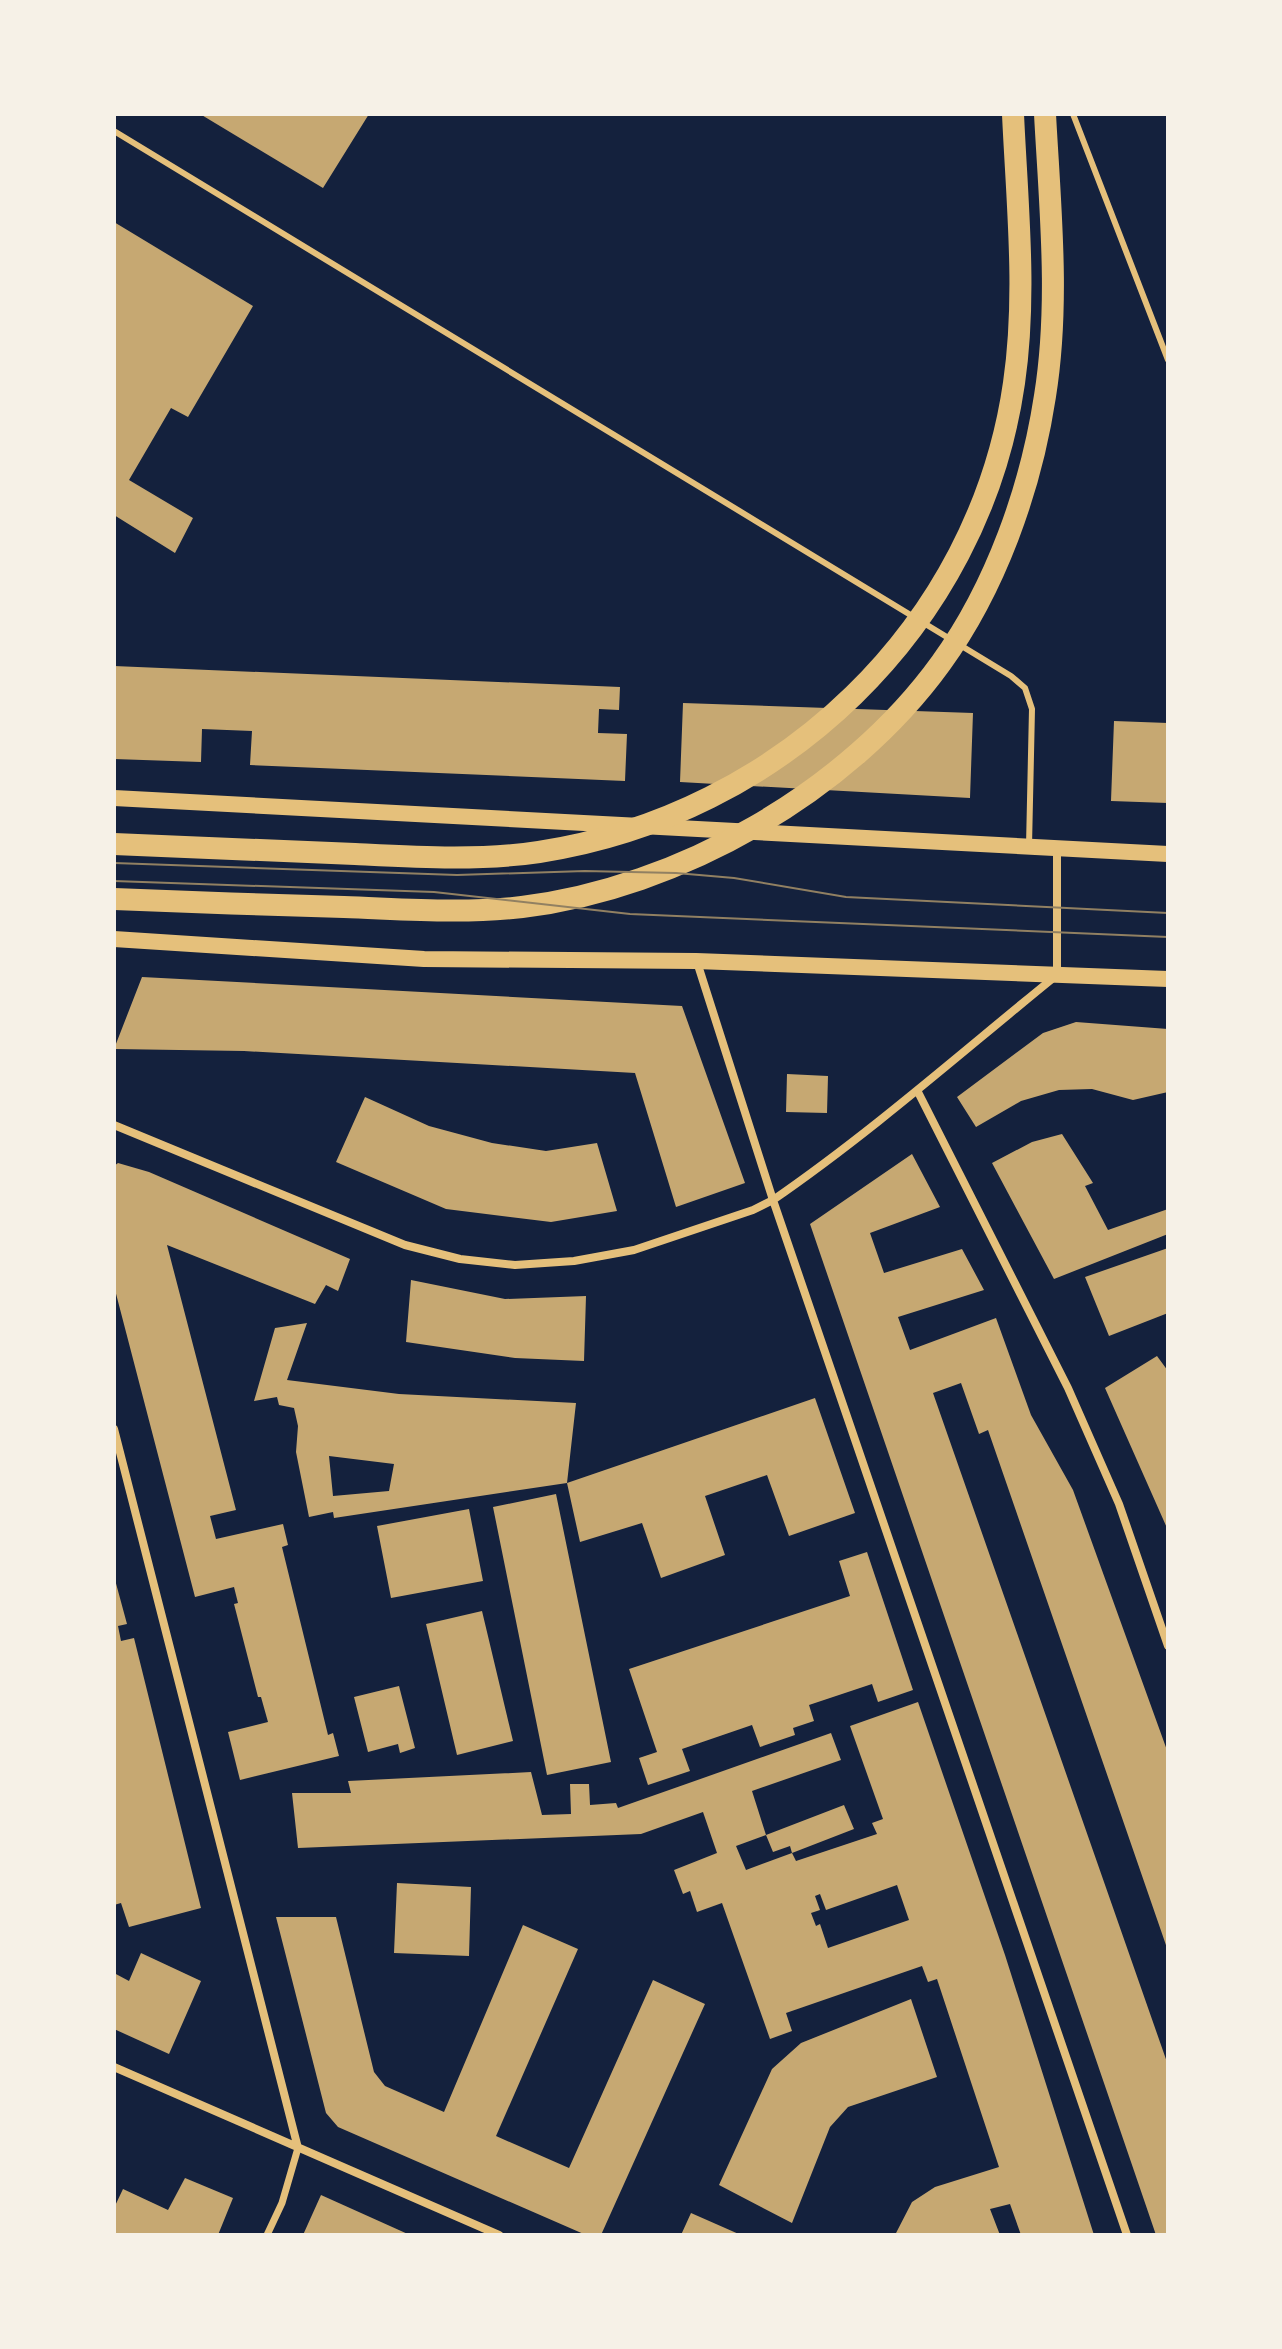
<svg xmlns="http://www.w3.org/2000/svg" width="1282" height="2349" viewBox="0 0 1282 2349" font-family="Manrope,sans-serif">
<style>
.building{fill:#c6a872;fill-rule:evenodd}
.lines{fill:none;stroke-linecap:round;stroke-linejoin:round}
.service{stroke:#e5c07b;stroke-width:6}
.pedestrian{stroke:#e5c07b;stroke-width:7}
.minor{stroke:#e5c07b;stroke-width:8}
.secondary{stroke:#e5c07b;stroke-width:16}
.trunk{stroke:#e5c07b;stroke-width:22}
.tram{stroke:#918062;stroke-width:2}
</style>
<rect width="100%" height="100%" fill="#14213d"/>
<path class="building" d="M200 114H369L323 188Z
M114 222 253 306 188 417 171 408 129 480 193 518 175 553 114 515Z
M114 666 620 687 619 710 599 709 598 733 627 734 625 781 250 765 252 731 202 729 201 762 114 759Z
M683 703 973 713 970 798 680 782Z
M1114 721 1168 723V803L1111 801Z
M142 977 682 1006 745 1183 676 1207 635 1073 244 1051 114 1049Z
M1076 1022 1168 1029V1092L1133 1100 1092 1089 1059 1090 1021 1101 976 1127 957 1097 1043 1033Z
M787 1074 828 1076 827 1113 786 1112Z
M365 1097 429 1126 492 1143 546 1151 597 1143 617 1211 551 1222 446 1209 336 1162Z
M1062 1134 1093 1183 1085 1186 1108 1230 1168 1209V1234L1054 1279 992 1163 1032 1142Z
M912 1154 940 1207 870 1233 884 1273 962 1249 984 1290 898 1317 910 1350 996 1318 1031 1415 1073 1490 1168 1753 1167 1948 988 1430 979 1434 961 1383 933 1393 1168 2065V2235H1156L810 1224Z
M118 1163 149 1172 350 1259 338 1291 326 1285 315 1304 167 1245 236 1510 210 1516 216 1539 283 1524 288 1545 282 1547 328 1735 333 1733 339 1756 240 1780 228 1732 268 1722 261 1697H258L234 1604 238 1603 234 1587 195 1597 114 1286V1166Z
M1168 1248V1313L1109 1336 1085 1277Z
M411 1280 505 1299 586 1296 584 1361 515 1358 406 1342Z
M307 1323 287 1380 399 1394 576 1403 567 1483 334 1518 333 1512 309 1517 296 1452 298 1426 294 1408 279 1405 277 1397 254 1401 275 1328ZM329 1456 394 1464 389 1491 333 1496Z
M1157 1356 1168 1371 1167 1528 1105 1388Z
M815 1398 855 1513 789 1536 767 1475 705 1496 725 1555 661 1578 642 1523 580 1542 567 1483Z
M556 1494 611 1762 547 1775 493 1507Z
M469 1509 483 1581 391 1598 377 1526Z
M867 1552 913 1690 878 1702 872 1684 809 1705 814 1721 793 1728 795 1735 760 1747 752 1725 682 1749 690 1771 648 1785 639 1758 657 1752 629 1669 850 1596 839 1561Z
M114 1576 127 1624 118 1626 121 1641 134 1638 201 1908 129 1927 121 1903 114 1905Z
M482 1611 513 1741 457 1755 426 1624Z
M399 1686 415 1748 400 1753 398 1744 368 1752 354 1697Z
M918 1702 1005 1955 1094 2235H1021L1010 2204 990 2209 1000 2235H895L912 2202 935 2187 999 2167 937 1979 928 1982 922 1966 786 2013 792 2031 770 2039 722 1903 697 1912 690 1891 683 1894 674 1870 717 1853 703 1812 641 1834 298 1848 292 1793H351L348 1781 531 1772 542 1815 571 1814 570 1784H589L590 1805 616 1803 618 1808 831 1733 841 1760 752 1791 766 1835 736 1846 746 1870 792 1853 796 1861 877 1834 872 1823 883 1819 850 1726ZM897 1885 909 1920 828 1948 820 1924 816 1926 811 1913 820 1910 815 1896 820 1894 826 1910Z
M844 1805 854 1829 792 1853 790 1846 773 1852 766 1835Z
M397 1883 471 1887 469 1956 394 1953Z
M276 1917H336L374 2072 385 2086 444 2112 523 1925 578 1949 496 2136 569 2168 653 1980 705 2004 601 2235H586L338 2127 326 2113Z
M141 1953 201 1981 169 2054 114 2029V1973L129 1981Z
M911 1999 937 2077 848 2107 830 2127 792 2223 719 2185 772 2069 801 2043Z
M185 2178 233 2198 218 2235 114 2234V2208L123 2189 168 2210Z
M321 2195 410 2235H303Z
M691 2213 741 2235H681Z"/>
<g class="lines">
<path class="service" d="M1073 114 1168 360
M114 131 1011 676 1025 688 1032 709 1029 846"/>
<path class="pedestrian" d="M267 2235 282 2203 298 2148"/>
<path class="minor" d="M697 962 773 1200C873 1131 963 1051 1057 975V848
M918 1092 1068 1388 1119 1504 1168 1646
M114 1125 405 1245 460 1259 515 1265 574 1261 634 1250 753 1210 773 1200 1127 2235
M114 1429 298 2148
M114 2067 499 2235"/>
<path class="secondary" d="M114 798 1168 854
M114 939 424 959 696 961 1168 979"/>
<path class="trunk" d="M114 844C194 847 274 851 355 854 415 857 479 861 539 852 780 815 979 627 1014 383 1027 295 1017 202 1013 114
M114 899C191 902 267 905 344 907 403 909 463 914 522 907 679 888 848 792 941 663 996 587 1031 488 1045 396 1060 303 1050 207 1045 114"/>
<path class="tram" d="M114 863 457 875 585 871 676 873 734 878 846 897 1168 913
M114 881 434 892 630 914 1168 937"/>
</g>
<rect width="1282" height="2349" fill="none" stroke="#f6f1e7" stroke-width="232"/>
</svg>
